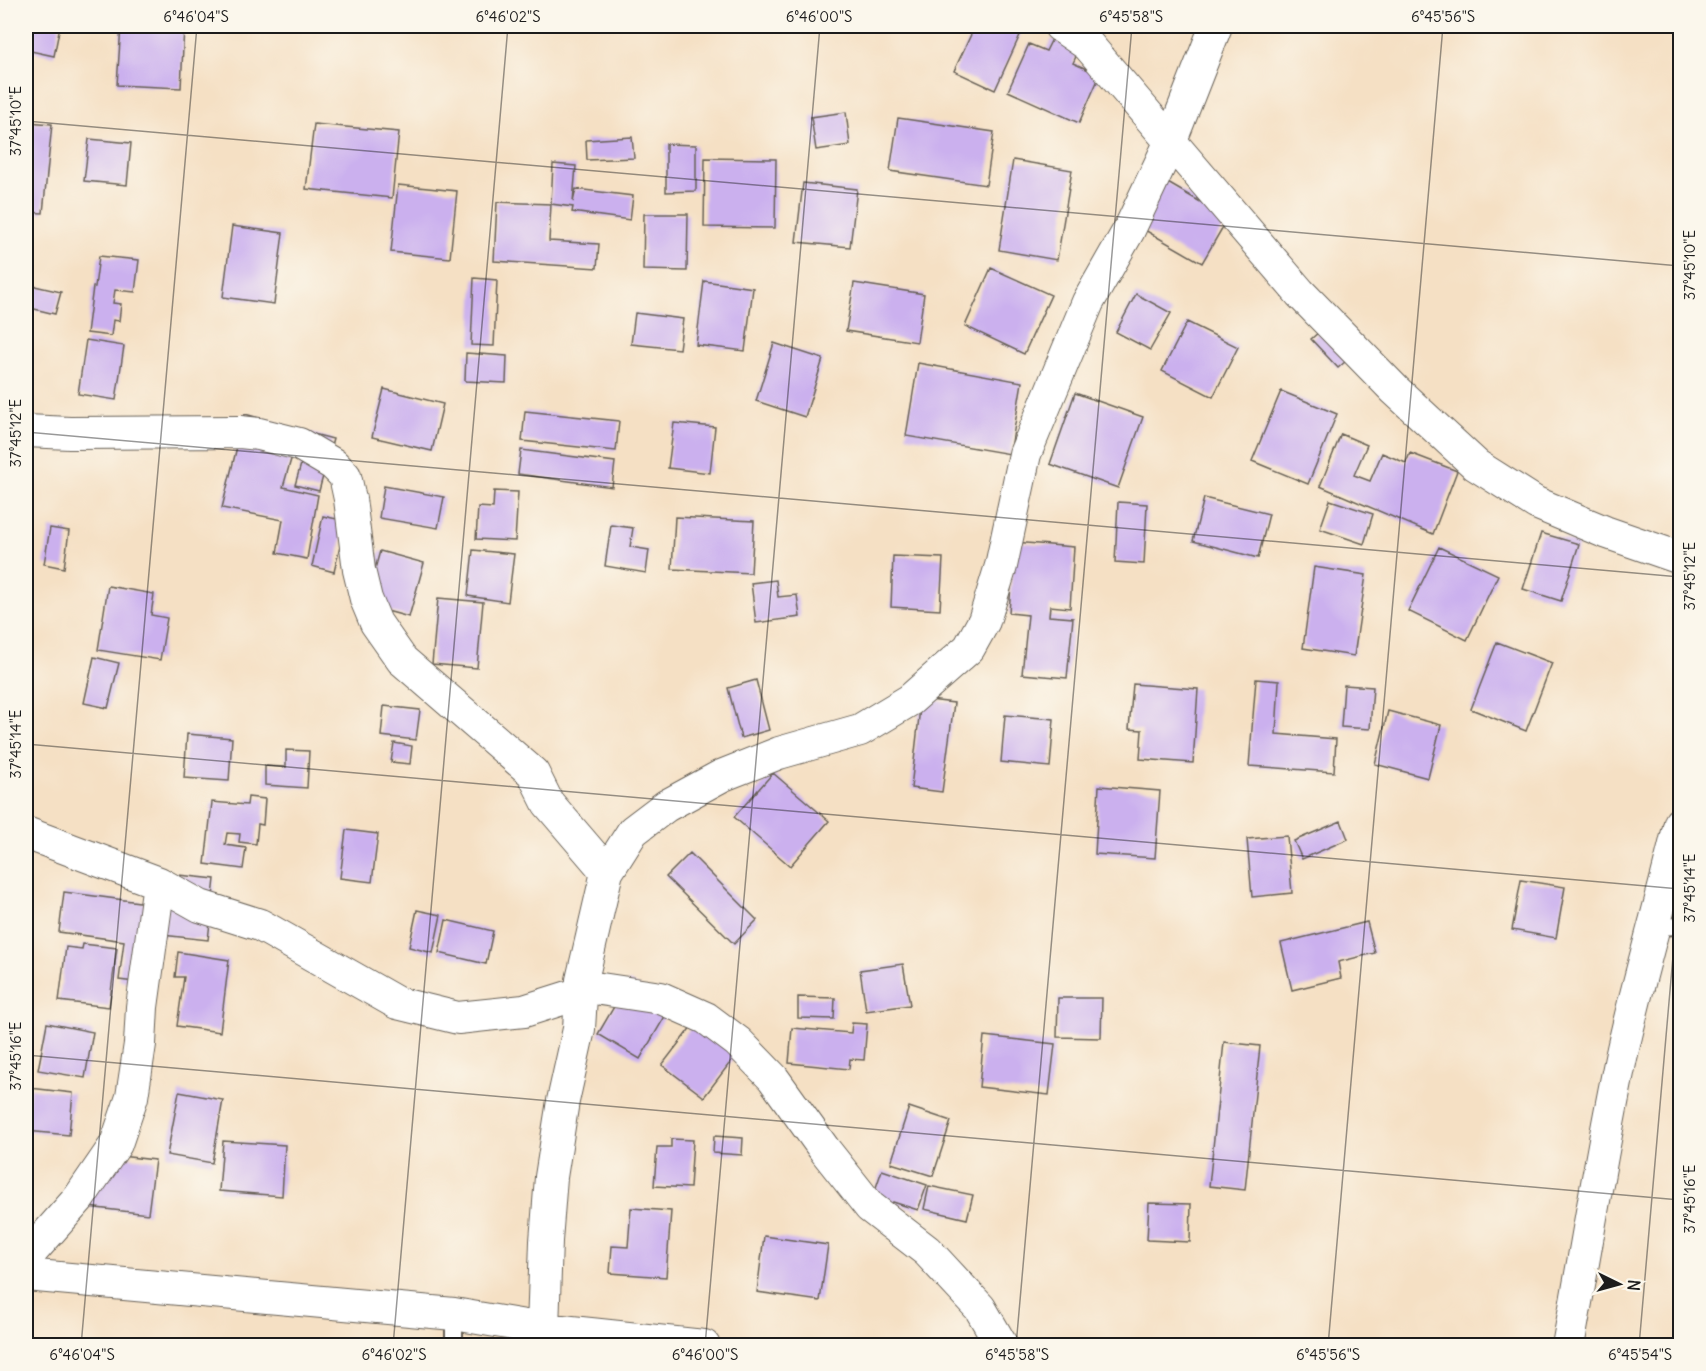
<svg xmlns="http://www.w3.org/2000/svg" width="1706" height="1371" viewBox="0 0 1706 1371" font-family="Delius,sans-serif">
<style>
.building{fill:#cbb0ee}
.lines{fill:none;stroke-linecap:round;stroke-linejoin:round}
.service-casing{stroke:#686157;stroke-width:20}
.minor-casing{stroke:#686157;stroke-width:34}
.service{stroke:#fff;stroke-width:16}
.minor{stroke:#fff;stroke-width:32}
.ticks{fill:none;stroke:#1c1c1c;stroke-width:1.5;stroke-opacity:0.45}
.neatline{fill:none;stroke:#1c1c1c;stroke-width:2}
.ticks-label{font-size:15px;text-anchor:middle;fill:#1c1c1c}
</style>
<rect width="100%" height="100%" fill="#fbf7ec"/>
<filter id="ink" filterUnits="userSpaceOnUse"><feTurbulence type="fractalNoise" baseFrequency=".0167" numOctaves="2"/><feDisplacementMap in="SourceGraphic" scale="12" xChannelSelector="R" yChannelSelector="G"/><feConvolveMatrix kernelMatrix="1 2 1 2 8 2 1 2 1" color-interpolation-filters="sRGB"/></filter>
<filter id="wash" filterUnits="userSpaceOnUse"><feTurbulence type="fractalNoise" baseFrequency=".008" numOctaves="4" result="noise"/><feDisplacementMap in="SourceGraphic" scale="24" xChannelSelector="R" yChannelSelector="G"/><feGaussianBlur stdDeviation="1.35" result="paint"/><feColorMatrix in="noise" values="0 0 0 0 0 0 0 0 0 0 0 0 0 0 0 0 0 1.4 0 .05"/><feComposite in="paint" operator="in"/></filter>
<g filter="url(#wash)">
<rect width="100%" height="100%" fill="#f5e0c4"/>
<g id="blocks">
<path class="building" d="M26 26H60L54 56 26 50Z
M121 26H184L181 88 117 85Z
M975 26H1004L1021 33 995 90 954 71Z
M1052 39 1079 50 1073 63 1100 75 1079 123 1008 91 1029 44 1046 51Z
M846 112 850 145 816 150 811 117Z
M898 118 994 132 986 185 890 171Z
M28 122 52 124 43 213 26 212V147Z
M314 124 399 132 392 198 306 189Z
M632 137 634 158 587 160 586 140Z
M89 139 131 143 127 185 84 181Z
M666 144 696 145V191L666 192Z
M705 158 776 159 775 228 704 227Z
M1013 160 1072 170 1057 260 999 250Z
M553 164 576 166 573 202 576 189 633 196 630 220 572 212 573 207 551 204Z
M1161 179 1228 218 1202 263 1136 225Z
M803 183 857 189 850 247 796 242Z
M398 185 457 191 450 258 391 252Z
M497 202 551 204 549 241 599 244 597 268 494 261Z
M644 214H688L687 271 643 270Z
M232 226 283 233 274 304 223 297Z
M99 256 139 260 135 292 115 290 113 303 121 304 119 321 113 320 111 336 87 333 93 287H95Z
M991 268 1051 295 1024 354 965 326Z
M474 278 497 280 494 346 471 345Z
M704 281 753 288 745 351 696 345Z
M854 283 924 294 917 342 846 331Z
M26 284 61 292 55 314 26 307Z
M1136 294 1171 313 1150 350 1116 332Z
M635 313 683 319 679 349 631 344Z
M1187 322 1238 347 1213 397 1162 371Z
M1327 325 1354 354 1338 368 1311 339Z
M86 340 124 346 116 400 78 394Z
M774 343 823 359 805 417 756 401Z
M466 353 507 356 506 383 465 381Z
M918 363 1022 382 1010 454 906 436Z
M384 389 443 404 432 451 372 437Z
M1281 391 1337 414 1308 484 1252 461Z
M1075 393 1143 417 1118 488 1050 464Z
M525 411 619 421 616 451 522 441Z
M245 414 281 424 294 449 283 487 318 495 307 559 277 553 283 520 222 508Z
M674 423 715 427 710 473 668 468Z
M310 433 333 439 319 491 295 485Z
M1341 434 1367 445 1354 475 1370 481 1382 453 1406 463 1410 453 1457 471 1433 534 1320 486Z
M521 450 615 462 612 487 518 474Z
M384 486 444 497 438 528 379 518Z
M494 491 518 492 515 541 476 539 478 507 493 508Z
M1204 498 1269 514 1258 558 1193 541Z
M1330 500 1373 514 1364 544 1320 529Z
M1118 502 1147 504 1144 564 1115 562Z
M323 516 346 521 334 572 312 566Z
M675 517 754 521 751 573 672 569Z
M611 525 633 528 630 547 649 550 646 573 605 566Z
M50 528 69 531 64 568 44 564Z
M1541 533 1579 544 1561 601 1523 589Z
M1014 542 1074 547 1070 608 1050 606 1049 616 1073 618 1067 678 1022 674 1028 615 1009 613Z
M1439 547 1498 575 1467 640 1408 611Z
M473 550 514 554 508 602 468 596Z
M380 551 424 563 409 617 365 605Z
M893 556 943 558 940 610 891 607Z
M1314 567 1366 575 1354 656 1303 648Z
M776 580 778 597 797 595 800 617 756 623 751 583Z
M108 586 154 594 151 615 167 618 160 660 98 650Z
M438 598 483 602 477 668 432 664Z
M1497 642 1552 663 1526 731 1471 709Z
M94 657 119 663 108 708 84 703Z
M1256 679 1279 681 1276 734 1336 739 1334 772 1249 766Z
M756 680 769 730 741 738 728 688Z
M1133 684 1198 689 1193 763 1140 759 1142 730 1129 729Z
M1344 685 1373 687 1370 729 1341 727Z
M921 699 954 703 942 792 911 788Z
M384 706 420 710 416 740 381 736Z
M1388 711 1441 725 1428 778 1375 764Z
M1005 715 1054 719 1050 767 1001 762Z
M187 734 232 738 229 781 184 778Z
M394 743 412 746 410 764 391 762Z
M286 750 309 751 307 788 265 785V766L286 767Z
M773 773 829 821 790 866 734 817Z
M1099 786 1160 791 1155 858 1095 854Z
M248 797 265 799 263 825 258 824 256 844 239 842 240 834 227 833 225 845 246 848 243 869 205 864 212 802 247 805Z
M1341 821 1348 839 1302 859 1294 841Z
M346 830 378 834 372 882 340 878Z
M1287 836 1292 893 1252 897 1247 839Z
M690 853 757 920 734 944 666 877Z
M160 873 215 879 208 940 153 934Z
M1521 880 1565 887 1556 938 1512 930Z
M64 892 154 904 143 983 119 980 124 941 59 932Z
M417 910 441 915 433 953 409 947Z
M446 920 493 931 486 964 439 953Z
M1367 922 1375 953 1338 962 1341 978 1292 990 1281 943Z
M83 944 117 948 109 1007 59 1001 66 947 82 949Z
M178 952 229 960 220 1032 177 1026 184 977H175Z
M903 964 910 1005 866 1011 860 970Z
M629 981 671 1006 640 1059 598 1034Z
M798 997 835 998 834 1019 798 1018Z
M1058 998H1102L1101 1038 1057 1037Z
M698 1018 739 1051 704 1097 662 1065Z
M47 1023 93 1032 85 1078 38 1070Z
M852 1023 867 1024 864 1060 850 1059 849 1069 789 1063 792 1028 851 1033Z
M984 1036 1055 1044 1049 1095 979 1087Z
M1224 1042 1260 1046 1245 1190 1209 1186Z
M26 1054H31L27 1082H26Z
M30 1088 73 1093 69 1135 26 1131Z
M179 1092 223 1100 212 1163 167 1155Z
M909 1107 951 1121 933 1176 891 1163Z
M714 1136 743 1138 742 1155 713 1153Z
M671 1139 693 1140 690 1188 654 1186 657 1147H671Z
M223 1141 285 1145 282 1196 219 1191Z
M94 1153 155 1160 148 1214 88 1207Z
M882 1170 927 1185 918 1210 893 1202 888 1217 871 1202Z
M929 1186 973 1195 967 1219 924 1209Z
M1149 1203 1191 1204 1190 1242 1147 1240Z
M631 1208 671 1211 666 1277 610 1273 612 1246 628 1247Z
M764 1236 828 1245 820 1301 757 1292Z"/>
</g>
</g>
<g filter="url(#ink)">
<use href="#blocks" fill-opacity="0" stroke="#686157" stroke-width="1.5"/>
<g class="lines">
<g class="service-casing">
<path id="service" d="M1653 927 1680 926
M454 1314V1346"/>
</g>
<g class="minor-casing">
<path id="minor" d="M1060 26 1088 45 1300 293 1395 390 1476 465 1536 503 1605 532 1680 558
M26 431 70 433 240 432 259 434 299 444 333 464 345 476 350 499 359 570 366 599 376 623 402 660 533 773 548 803 607 872
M26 833 159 883 200 906 260 925 397 1003 458 1018 524 1011 581 993
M581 986 661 998 706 1018 738 1042 773 1078 824 1149 870 1207 927 1251 980 1308 1002 1346
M26 1258 79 1198 116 1144 132 1097 140 1044 142 1007 159 883
M26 1275 454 1314 543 1329 704 1346
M543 1329 546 1241 551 1177 563 1101 579 1029 582 980 607 872 633 831 666 806 721 776 779 753 860 730 910 700 969 648 984 621 1001 566 1025 454 1088 302 1129 230 1170 143 1216 26
M1568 1346C1586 1250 1601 1153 1621 1058 1638 979 1662 902 1680 823"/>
</g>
<use href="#service" class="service"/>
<use href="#minor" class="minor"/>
</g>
</g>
<path class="ticks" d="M26 121 1680 266M26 432 1680 577M26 744 1680 889M26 1055 1680 1200M81 1346 197 26M393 1346 508 26M705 1346 820 26M1016 1346 1132 26M1328 1346 1443 26M1639 1346 1680 876"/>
<rect width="1706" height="1371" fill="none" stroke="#fbf7ec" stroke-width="66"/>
<g transform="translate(1619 1284) rotate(95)" stroke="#fbf7ec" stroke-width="4.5" paint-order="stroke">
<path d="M0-4.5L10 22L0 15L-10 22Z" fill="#1c1c1c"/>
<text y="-9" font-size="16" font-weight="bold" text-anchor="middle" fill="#1c1c1c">N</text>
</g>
<rect x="33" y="33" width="1640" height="1305" class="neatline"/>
<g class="ticks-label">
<text x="196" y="22">6°46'04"S</text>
<text x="508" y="22">6°46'02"S</text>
<text x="819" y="22">6°46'00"S</text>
<text x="1131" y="22">6°45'58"S</text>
<text x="1443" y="22">6°45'56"S</text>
<text transform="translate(16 121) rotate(-90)" y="5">37°45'10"E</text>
<text transform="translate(1690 265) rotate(-90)" y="5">37°45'10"E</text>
<text transform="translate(16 433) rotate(-90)" y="5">37°45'12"E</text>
<text transform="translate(1690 576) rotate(-90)" y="5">37°45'12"E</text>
<text transform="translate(16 744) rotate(-90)" y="5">37°45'14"E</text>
<text transform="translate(1690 888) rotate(-90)" y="5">37°45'14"E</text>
<text transform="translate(16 1056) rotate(-90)" y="5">37°45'16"E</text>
<text transform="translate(1690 1199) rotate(-90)" y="5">37°45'16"E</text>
<text x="82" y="1360">6°46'04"S</text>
<text x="394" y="1360">6°46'02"S</text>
<text x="705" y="1360">6°46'00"S</text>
<text x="1017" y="1360">6°45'58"S</text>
<text x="1328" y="1360">6°45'56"S</text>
<text x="1640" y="1360">6°45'54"S</text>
</g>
</svg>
